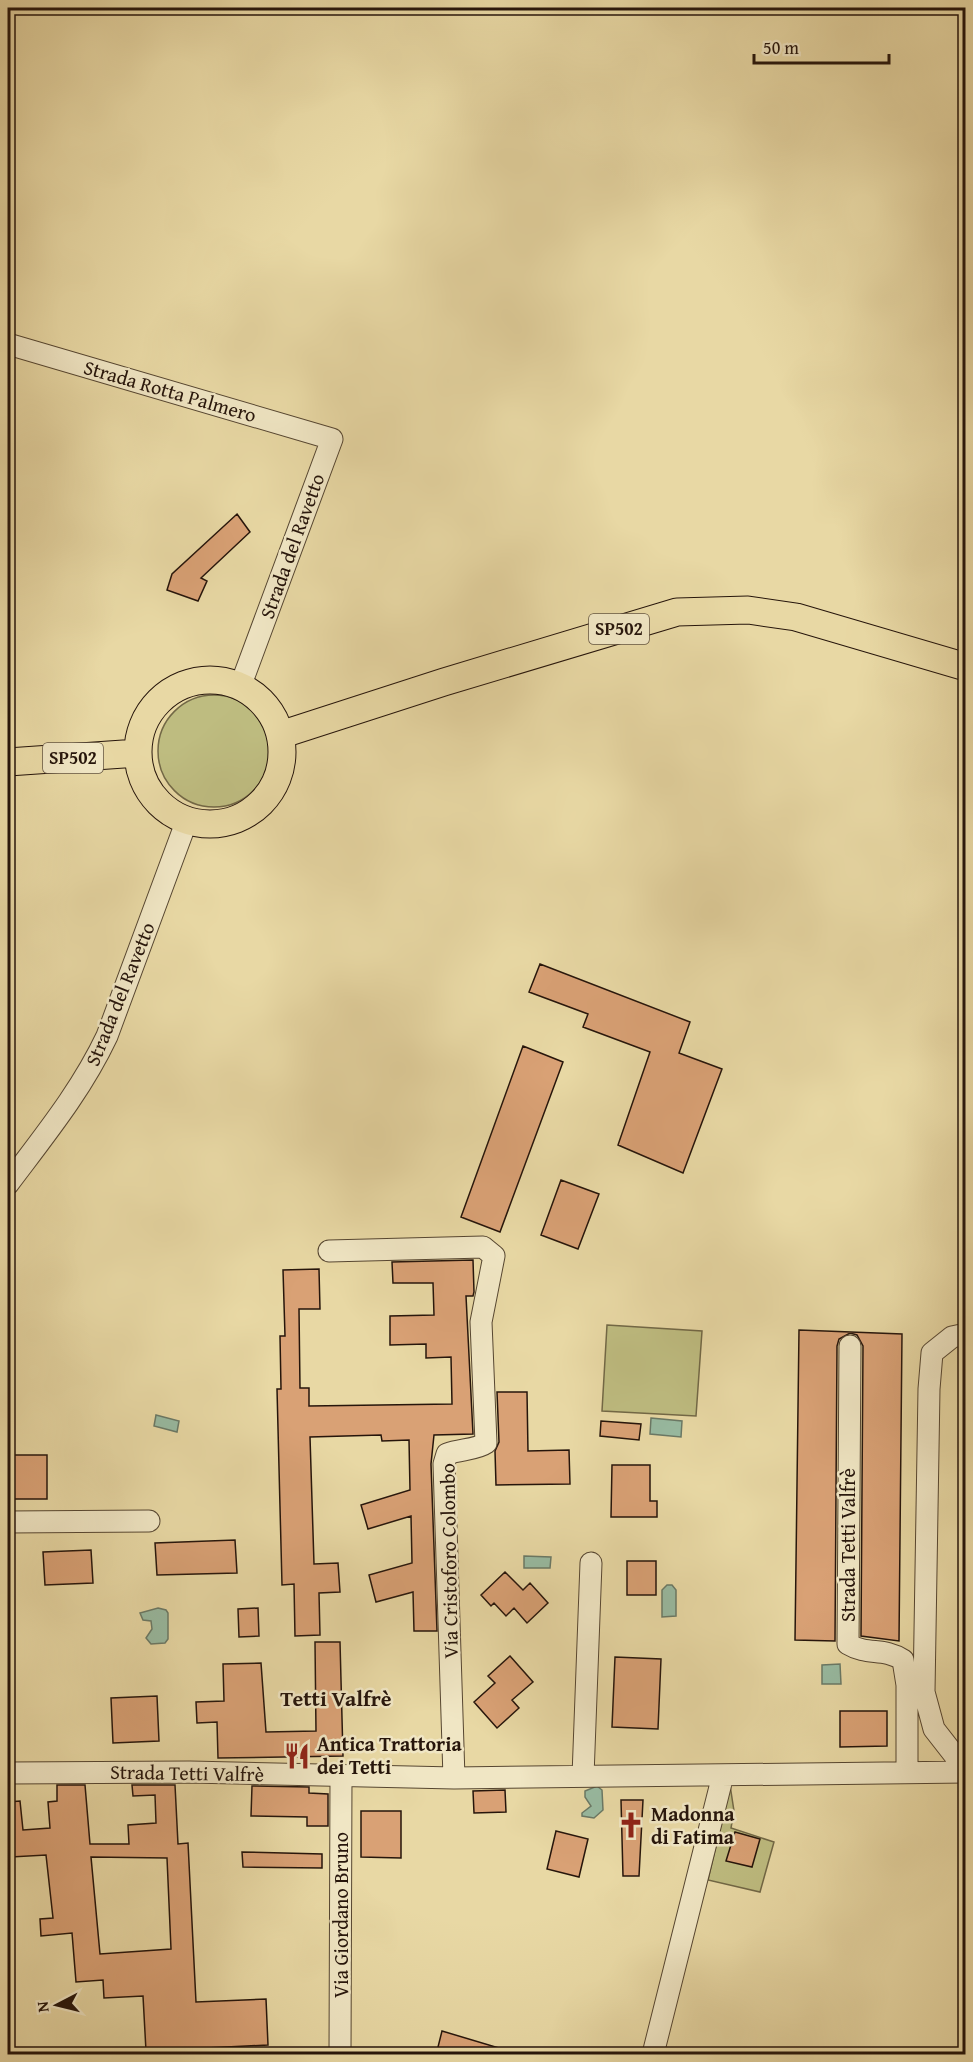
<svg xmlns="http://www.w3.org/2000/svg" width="973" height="2062" viewBox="0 0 973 2062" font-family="'Gentium Book Plus',serif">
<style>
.green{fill:#bebc80;stroke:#726846;stroke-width:1.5}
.water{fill:#98bba2;stroke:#6a7966;stroke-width:1.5}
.building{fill:#d9a175;stroke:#26150b;stroke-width:1.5;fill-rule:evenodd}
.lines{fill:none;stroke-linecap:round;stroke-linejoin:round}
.minor-casing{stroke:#564631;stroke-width:23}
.major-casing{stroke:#26150b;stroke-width:29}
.minor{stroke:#f0e6c4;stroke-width:21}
.major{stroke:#e8d8a4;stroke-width:27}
.labels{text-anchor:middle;stroke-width:5;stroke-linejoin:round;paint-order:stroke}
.shield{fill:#f0e6c4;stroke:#635442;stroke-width:1.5}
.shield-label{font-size:18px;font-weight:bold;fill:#26150b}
.street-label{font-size:20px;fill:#26150b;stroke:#f0e6c4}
.poi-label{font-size:20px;font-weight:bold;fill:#26150b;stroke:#f0e6c4;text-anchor:start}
.quarter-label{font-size:22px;font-weight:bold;fill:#26150b;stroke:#f0e6c4}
</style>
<rect width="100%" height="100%" fill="#e8d8a4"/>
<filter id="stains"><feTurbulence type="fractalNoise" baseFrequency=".00333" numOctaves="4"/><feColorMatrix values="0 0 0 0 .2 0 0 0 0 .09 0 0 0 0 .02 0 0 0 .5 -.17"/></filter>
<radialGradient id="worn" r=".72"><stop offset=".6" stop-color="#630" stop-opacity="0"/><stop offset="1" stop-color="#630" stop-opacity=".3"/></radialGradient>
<path class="green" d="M158 751a56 56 0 1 1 112 0a56 56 0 1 1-112 0Z
M607 1325 702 1331 696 1416 602 1411Z
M730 1785 734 1811 731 1828 774 1842 760 1892 708 1880Z"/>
<path class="water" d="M156 1415 179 1421 177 1432 154 1426Z
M651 1418 682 1421 681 1437 650 1434Z
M524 1556 551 1557 550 1568H524Z
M667 1585H672L676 1590V1616L662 1617V1590Z
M158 1608 166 1610 168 1613V1639L165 1643 151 1644 146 1638 152 1629 151 1621 143 1620 140 1613Z
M840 1664 841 1684H822V1665Z
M597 1786 602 1790 603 1810 594 1818 582 1816V1813L591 1806 585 1797V1791Z"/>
<path class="building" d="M237 514 250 532 201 578 207 581 198 601 167 590 172 574Z
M540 964 690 1022 679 1053 722 1069 683 1173 618 1145 650 1052 583 1027 588 1014 529 992Z
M523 1046 563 1062 500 1232 461 1217Z
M561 1180 599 1194 578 1249 541 1235Z
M473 1260 474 1292 473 1296H466L473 1434 434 1435 431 1464 437 1631H414L413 1592 376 1602 369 1575 412 1563 411 1516 368 1529 361 1505 410 1490 409 1440 382 1441 381 1435 310 1437 314 1564 338 1563 340 1592 319 1593 320 1635 295 1636 294 1584 282 1585 277 1389H281L280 1336H285L283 1270 319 1269 320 1309H299L300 1388H309V1406L452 1404 451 1357 426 1358V1344L390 1345V1316L434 1315 433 1283H393L392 1262Z
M799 1330 902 1334 899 1641 861 1636 863 1346 857 1335 850 1333 839 1339 837 1346 835 1641 795 1640Z
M497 1392H527L528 1451 569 1450 570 1484 496 1485 495 1451 499 1442Z
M601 1421 641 1424 639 1440 600 1436Z
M8 1455H47V1499H8Z
M612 1465H650V1501H657V1517H611Z
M235 1540 237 1573 157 1575 155 1543Z
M91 1550 93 1583 45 1585 43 1552Z
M627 1561H656V1595H627Z
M505 1572 523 1590 530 1583 548 1603 527 1623 514 1608 506 1616 494 1603 491 1606 481 1595Z
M258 1608 259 1636 239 1637 238 1609Z
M315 1642H340L343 1756 218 1758 217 1722 197 1723 196 1702 224 1701 223 1664 261 1663 266 1732 316 1731Z
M510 1656 533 1682 512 1700 519 1708 497 1728 474 1702 495 1683 488 1676Z
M615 1657 661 1659 658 1729 612 1727Z
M157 1696 159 1741 113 1743 111 1698Z
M840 1711H887V1746L840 1747Z
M57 1785H85L90 1844H129L128 1825 156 1823 155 1795 133 1796 132 1785H175L178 1844 188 1843 196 2002 266 1999 268 2045 146 2051 143 1996 104 1998 103 1980 76 1982 72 1933 41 1936 40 1919 53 1918 46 1855 11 1857 8 1802 20 1801 23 1830 50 1828 48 1802 57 1801ZM91 1857 167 1858 171 1949 100 1954Z
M252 1786 309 1787V1793L328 1794V1826H307V1817L251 1816Z
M505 1790 506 1812 474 1813 473 1791Z
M621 1800H643L639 1876H623Z
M361 1811H401V1858L361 1857Z
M556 1831 588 1839 579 1877 547 1869Z
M735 1832 760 1839 752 1867 726 1861Z
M242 1852 322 1854V1868L243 1867Z
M442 2031 509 2051 508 2055H436Z"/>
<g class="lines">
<g class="minor-casing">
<path id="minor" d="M8 344 332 439 240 687
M8 1184C44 1136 81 1091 107 1036L187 820
M329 1251 483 1247 494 1256 481 1322 486 1443C476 1450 460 1449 447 1454L444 1464 454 1778
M966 1334 952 1337 932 1353 929 1389 924 1692 934 1729 966 1770
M850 1346 848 1644C868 1656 883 1647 903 1660L907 1685V1772
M8 1522 149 1521
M8 1773 190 1772 454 1778 966 1772
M583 1776 591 1563
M340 2054 341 1776
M653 2054 723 1775"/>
</g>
<g class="major-casing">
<path id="major" d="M138 752a72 72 0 1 1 144 0a72 72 0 1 1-144 0Z
M280 735 444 682 677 612 748 610 796 617 966 667
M8 762 138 753"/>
</g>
<use href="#minor" class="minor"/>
<use href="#major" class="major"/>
</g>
<defs>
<g id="restaurant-bare" transform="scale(2.07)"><path d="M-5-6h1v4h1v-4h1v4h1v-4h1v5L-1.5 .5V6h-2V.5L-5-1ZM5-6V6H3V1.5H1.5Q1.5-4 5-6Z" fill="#8f2418" stroke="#f0e6c4" stroke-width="2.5" paint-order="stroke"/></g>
<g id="church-bare" transform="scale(2.07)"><path d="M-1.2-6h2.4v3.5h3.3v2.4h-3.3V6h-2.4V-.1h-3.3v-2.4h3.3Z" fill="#8f2418" stroke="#f0e6c4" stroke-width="2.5" paint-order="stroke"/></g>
</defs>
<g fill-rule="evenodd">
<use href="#restaurant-bare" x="297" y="1756"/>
<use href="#church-bare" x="631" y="1825"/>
</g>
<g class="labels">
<g class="shield">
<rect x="589" y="614" width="60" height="30" rx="4.5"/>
<rect x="43" y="743" width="60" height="30" rx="4.5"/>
</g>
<g class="shield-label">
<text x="619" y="635">SP502</text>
<text x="73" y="764">SP502</text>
</g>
<g class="street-label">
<text transform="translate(170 391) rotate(16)" y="7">Strada Rotta Palmero</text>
<text transform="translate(292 546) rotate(-70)" y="7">Strada del Ravetto</text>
<text transform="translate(120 994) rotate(-68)" y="7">Strada del Ravetto</text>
<text transform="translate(848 1545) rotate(-90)" y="7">Strada Tetti Valfrè</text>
<text transform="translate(449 1561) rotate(-91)" y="7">Via Cristoforo Colombo</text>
<text transform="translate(187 1773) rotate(1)" y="7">Strada Tetti Valfrè</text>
<text transform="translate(341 1915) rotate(-90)" y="7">Via Giordano Bruno</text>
</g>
<g class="poi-label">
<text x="317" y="1751">Antica Trattoria<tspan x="317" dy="23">dei Tetti</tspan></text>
<text x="651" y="1821">Madonna<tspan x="651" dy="23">di Fatima</tspan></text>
</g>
<g class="quarter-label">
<text x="336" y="1706">Tetti Valfrè</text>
</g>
</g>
<rect width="973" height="2062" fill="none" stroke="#e8d8a4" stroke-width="30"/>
<rect x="9" y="9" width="955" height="2044" fill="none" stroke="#26150b" stroke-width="3"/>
<rect x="15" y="15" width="943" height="2032" fill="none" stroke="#26150b" stroke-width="1.5"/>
<g transform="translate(57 2005) rotate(263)" stroke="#f0e6c4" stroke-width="4.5" paint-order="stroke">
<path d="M0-4.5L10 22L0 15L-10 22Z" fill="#26150b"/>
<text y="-9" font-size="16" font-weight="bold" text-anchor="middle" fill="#26150b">N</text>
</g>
<path d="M754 54v9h135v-9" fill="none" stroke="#26150b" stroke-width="3"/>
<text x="763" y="54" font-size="18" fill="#26150b" stroke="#f0e6c4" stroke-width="4.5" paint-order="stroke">50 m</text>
<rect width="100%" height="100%" filter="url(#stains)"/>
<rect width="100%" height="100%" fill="url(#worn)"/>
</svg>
